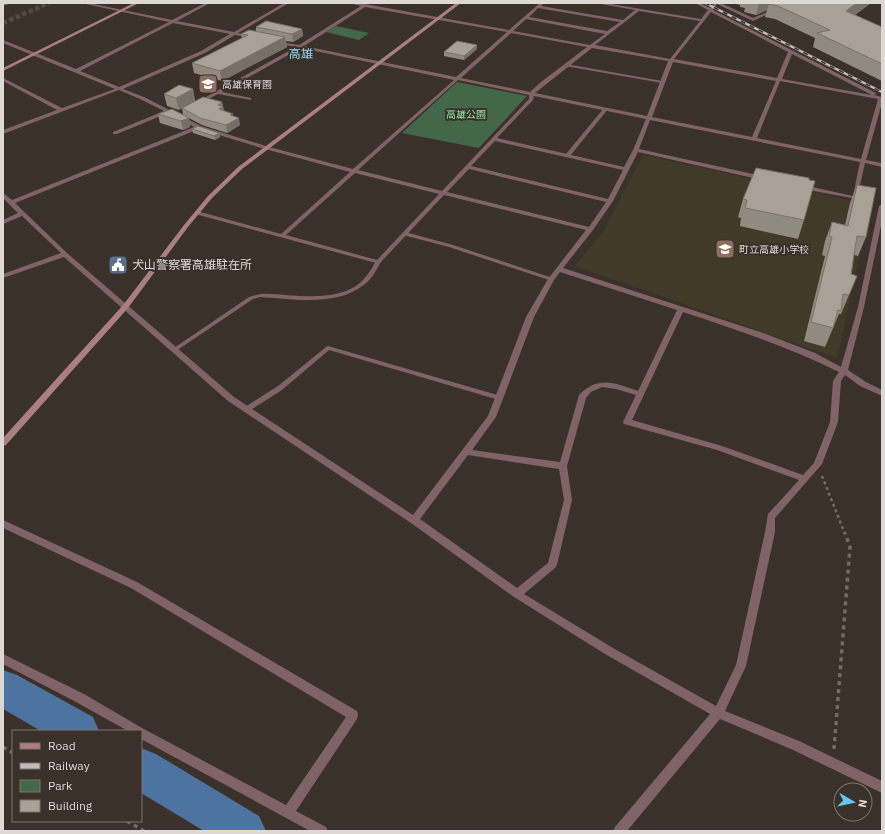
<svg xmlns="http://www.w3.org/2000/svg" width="885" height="834" viewBox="0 0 885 834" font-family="'IBM Plex Sans','Noto Sans JP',sans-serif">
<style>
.education{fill:#413a29}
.green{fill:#446749}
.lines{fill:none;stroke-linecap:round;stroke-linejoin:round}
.river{fill:#4e73a1;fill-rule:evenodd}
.street-tunnel{stroke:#534a43;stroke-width:4.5;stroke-dasharray:4.5 2.5;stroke-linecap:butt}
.path-far1{stroke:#736b65;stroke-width:2.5;stroke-dasharray:3 3;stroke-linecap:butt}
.path{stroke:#736b65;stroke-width:3.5;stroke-dasharray:4 4;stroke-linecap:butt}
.lane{fill:#806366;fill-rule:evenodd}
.street{fill:#806366;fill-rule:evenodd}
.secondary{fill:#ab7e82;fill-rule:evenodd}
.rail-casing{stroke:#c2bbb6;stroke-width:2.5}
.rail{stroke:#3a312a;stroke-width:1.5;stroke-dasharray:5;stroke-linecap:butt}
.wall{fill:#918a81}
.shaded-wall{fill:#767069}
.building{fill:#a9a096;stroke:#767069}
.labels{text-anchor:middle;stroke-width:4;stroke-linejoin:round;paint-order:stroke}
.far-poi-label{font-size:10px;fill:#ded8d3;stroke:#3a312a;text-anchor:start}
.far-park-label{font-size:10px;fill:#98e2a4;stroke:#3a312a}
.far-quarter-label{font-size:12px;fill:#94d7f6;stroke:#3a312a}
.poi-label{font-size:12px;fill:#ded8d3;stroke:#3a312a;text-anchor:start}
</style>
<rect width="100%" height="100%" fill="#3a312a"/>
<path class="education" d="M643 155 871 205 837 358 575 266 603 232Z"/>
<path class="green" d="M336 26 369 33 359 40 326 32Z
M457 82 527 96 479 148 402 133Z"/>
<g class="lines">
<path class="river" d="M3 670 17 675 93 717 99 731H41L3 709Z
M141 748 156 754 259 816 266 831H204L141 793Z"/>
<path class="street-tunnel" d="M3 23 49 3"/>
<path class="path-far1" d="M822 476 845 534"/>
<path class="path" d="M3 747 13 753
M834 749 850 547 845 533
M127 821 144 831"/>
<path class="lane" d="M566 64 662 81 664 82 662 83 565 66 564 65Z
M604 108 608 109 570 156H566V154Z
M405 232 453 245 553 278 554 279 553 280H549L449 247 403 235V233Z
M378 260 381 262C376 270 372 279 365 284 338 307 292 299 260 297L253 299 176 351 174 352 171 350 249 297C263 292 271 294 285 295 309 297 344 299 362 281 368 275 372 268 376 261Z
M328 346 501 396 502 398 499 400 329 350 282 390 249 411H245L244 409 245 407 278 386 326 347Z"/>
<path class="street" d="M6 3H12L3 6V4Z
M81 3H89L172 20 205 3H210L177 21 234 32 284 3H289L238 33 253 36V38L235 35 205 53 123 89 144 97 201 126 269 147 353 169 454 80 301 48 222 92 251 98V100L218 94 199 104 195 103 296 47 274 43V41L299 45 361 6 349 3 365 4 509 30 540 3H544L541 6 623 20 635 10 595 3H605L701 19 708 10 695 3H700L710 8 714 3H721L753 18 788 3H793L753 21 717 4 713 10 876 93V94L874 95 882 97V103L866 160 882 163V167L865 163 857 199 803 189 800 187 803 185 853 196 860 162 650 120 639 149 762 176 765 178 762 180 638 152 613 201 593 230 563 268 766 334 815 353 841 367 858 307 879 206 882 204V221L864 307 848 370 866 382 882 390V396L860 386 845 375 841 381 838 422 822 464 775 518V532L746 666 725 711 799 741 882 781V793L791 749 720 719 627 831H613L615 827 710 714 605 654 514 597 411 523 228 401 64 257 3 278V274L61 253 22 216 3 224V220L18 213 3 198V193L12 200 194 127 168 113 117 134H113V132L164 111 140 99 119 90 3 134V130L57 110 3 81V78L62 108 115 89 3 43V40L76 69 169 22ZM365 7 507 32 456 77 304 46ZM538 8 620 22 607 31 529 17ZM639 11 700 21 670 59 595 45ZM711 12 788 52 777 78 674 59ZM526 19 605 34 590 45 513 31ZM173 23 230 34 201 51 119 87 80 71ZM511 33 587 47 541 82 530 92 461 78ZM592 48 668 61 647 116 535 93ZM792 54 872 95 782 79ZM673 62 776 81 752 137 652 117ZM458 80 529 95V99L442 191 358 170ZM780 81 878 99 861 159 757 138ZM534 96 646 119 633 150 624 167 497 138 533 100ZM199 129 265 149 350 172 281 234 197 211 195 212V214L376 263H380L444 195 586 230 548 279 526 317 488 416 413 515 234 397 67 253 15 203ZM495 141 623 170 608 199 471 166ZM469 169 606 202 589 227 447 192ZM355 173 439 194 377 260 286 235ZM560 272 677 310 638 391C616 383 598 375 579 395L560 462 472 450 496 417 534 317 554 280ZM683 312C737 330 789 347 839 372L833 381 830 422 814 463 803 475 722 446 632 420ZM602 387 616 389 636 395 623 422 624 424 717 450 799 480 768 514 765 532 736 665 716 706 613 648 524 594 555 568 557 565 572 500 567 466 586 398 591 392ZM468 455 559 469 564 500 548 563 517 588 420 519Z
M3 520 137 582 357 711 358 715 357 719 296 811 326 827 328 831H310L141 739V731H128L76 702 3 664V654L84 694 142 728 286 805 346 717 131 588 3 528Z"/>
<path class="secondary" d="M134 3H139L3 71V68Z
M456 3H461L242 169 212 198 188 227 128 308 6 445 3 446V438L124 304 184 225 208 196 238 167Z"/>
<g class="rail-casing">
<path id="rail" d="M705 3 882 92"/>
</g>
<use href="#rail" class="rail"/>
</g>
<path class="wall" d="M732 3H871L855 15 882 27V81L813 47 815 38 775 19 765 17 767 10 756 15 744 12 745 8 740 7V5Z
M256 27 302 29 303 36 293 42 286 41 287 47 222 81 194 73 192 63 242 38 241 34 256 31Z
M477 49 464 60 444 56V52Z
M193 89 195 101 222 102 224 111 233 116 240 125 227 133 202 125 183 115 182 108 179 110 167 106 164 94Z
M158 114 189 118 190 127 183 130 160 123Z
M192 129 219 133 220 137 215 140 193 133Z
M857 185 866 237 858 256 854 255 849 295 841 314H839L825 347 804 341 825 256 822 255 825 241 832 222 845 225 850 203Z
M743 199 804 220 798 239 740 226 741 218 738 217Z"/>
<path class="shaded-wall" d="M759 3H784L769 4 767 10 756 15Z
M857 3H871L842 24 846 11Z
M302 29 303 36 293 42 292 34Z
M285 37 287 47 222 81 220 71Z
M477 45V49L464 60V56Z
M193 89 195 101 179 110 176 98Z
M222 102 225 113 220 116 218 105Z
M189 118 190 127 183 130 181 121Z
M239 118 240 125 227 133 226 125Z
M219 133 220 137 215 140 214 136Z"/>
<path class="building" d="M771 3H857L846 11 882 27V64L817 33 830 30 778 6 769 4Z
M266 21 302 29 292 34 256 27Z
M249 30 285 37 220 71 192 63 248 35 241 34Z
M457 41 477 45 464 56 444 52Z
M179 85 193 89 176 98 164 94Z
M203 97 222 102 218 105 223 106 219 109 233 114 230 115 239 118 226 125 200 118 182 108Z
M172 109 189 118 181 121 158 114Z
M198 126 219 133 214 136 192 129Z
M756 168 809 178V180L815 181 804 220 745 208 747 200 743 199Z
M857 185 876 188 866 237 857 236 851 274 857 276 849 295 843 294 841 311 838 310 833 328 811 322 832 237 829 236 832 222 848 226Z"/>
<defs>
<g id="school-square" transform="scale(1)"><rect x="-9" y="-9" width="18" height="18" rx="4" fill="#8d6e63" stroke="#3a312a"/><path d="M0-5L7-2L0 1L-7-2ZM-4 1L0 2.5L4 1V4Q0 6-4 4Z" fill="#fff"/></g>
<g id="civic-square" transform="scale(1)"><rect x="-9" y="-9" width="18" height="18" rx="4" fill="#5c6f8a" stroke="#3a312a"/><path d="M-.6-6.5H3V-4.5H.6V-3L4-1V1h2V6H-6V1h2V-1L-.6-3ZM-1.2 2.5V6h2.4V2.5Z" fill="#fff"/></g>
</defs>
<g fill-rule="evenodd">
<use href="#school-square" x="208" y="84"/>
<use href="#school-square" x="725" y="249"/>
<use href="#civic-square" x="118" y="265"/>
</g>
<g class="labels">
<g class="far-poi-label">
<text x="222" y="88">高雄保育園</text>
<text x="739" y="253">町立高雄小学校</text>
</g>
<g class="far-park-label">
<text x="466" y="118">高雄公園</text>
</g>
<g class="far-quarter-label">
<text x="301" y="58">高雄</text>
</g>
<g class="poi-label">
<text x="132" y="269">犬山警察署高雄駐在所</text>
</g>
</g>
<rect width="885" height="834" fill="none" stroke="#ded8d3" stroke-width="8"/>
<rect x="12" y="730" width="130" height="92" fill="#3a312a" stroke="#7c746e"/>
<rect x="20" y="743" width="20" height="6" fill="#ab7e82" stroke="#7c746e"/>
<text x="48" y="750" font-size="12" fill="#ded8d3">Road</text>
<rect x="20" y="763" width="20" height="6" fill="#c2bbb6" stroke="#7c746e"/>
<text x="48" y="770" font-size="12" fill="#ded8d3">Railway</text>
<rect x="20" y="780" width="20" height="12" fill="#446749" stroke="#7c746e"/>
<text x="48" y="790" font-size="12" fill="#ded8d3">Park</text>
<rect x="20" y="800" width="20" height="12" fill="#a9a096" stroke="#7c746e"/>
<text x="48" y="810" font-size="12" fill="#ded8d3">Building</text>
<g transform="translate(853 802) rotate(99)"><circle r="19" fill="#3a312a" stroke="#7c746e"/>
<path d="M0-3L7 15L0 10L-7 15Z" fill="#65c5ee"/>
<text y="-6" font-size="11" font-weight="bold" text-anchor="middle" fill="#ded8d3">N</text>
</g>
</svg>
